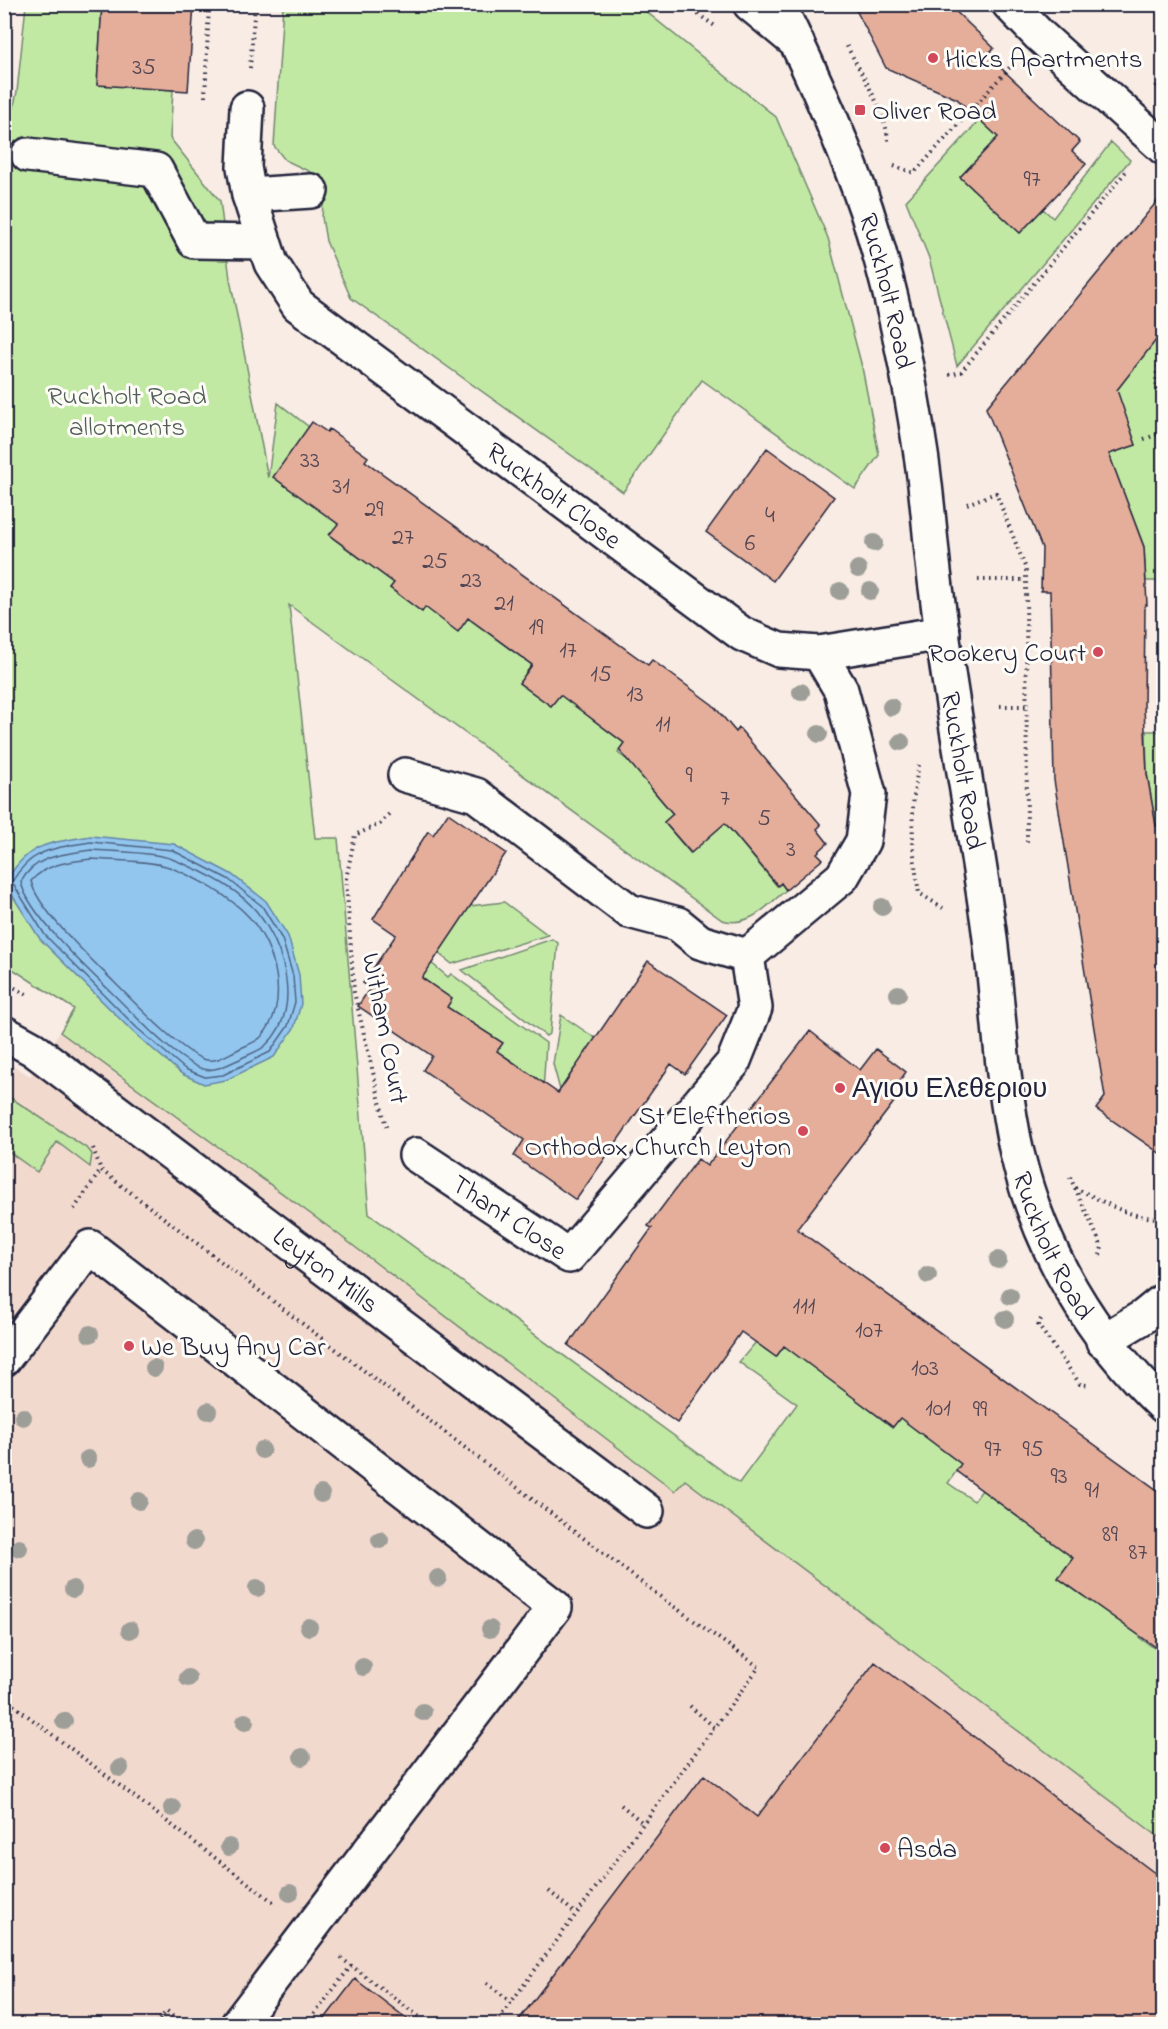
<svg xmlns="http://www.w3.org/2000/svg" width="1168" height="2029" viewBox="0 0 1168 2029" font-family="'Indie Flower',sans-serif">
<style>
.built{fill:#f2d9ce}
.green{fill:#c2e9a4;stroke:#728670;stroke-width:1.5}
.water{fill:#92c6ef;stroke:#6584a7;stroke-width:1.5}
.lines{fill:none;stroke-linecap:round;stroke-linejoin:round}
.shore{stroke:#4f6483;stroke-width:1.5}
.building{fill:#e4ae9a;stroke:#22223b;stroke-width:1.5}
.minor-casing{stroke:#22223b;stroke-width:38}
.major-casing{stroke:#22223b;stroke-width:38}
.path{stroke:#22223b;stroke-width:4;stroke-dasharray:1.5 4.5;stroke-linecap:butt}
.minor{stroke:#fdfcf7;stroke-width:33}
.major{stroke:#fdfcf7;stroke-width:33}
.tree{fill:#9d9e98}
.poi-dot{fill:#d1495b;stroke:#fdfcf7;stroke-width:2}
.labels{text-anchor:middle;stroke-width:6;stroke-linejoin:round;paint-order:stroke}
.number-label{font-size:24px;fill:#524553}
.poi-label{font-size:27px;fill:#22223b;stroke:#fdfcf7;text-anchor:start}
.street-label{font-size:27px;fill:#22223b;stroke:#fdfcf7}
.park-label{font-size:27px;fill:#525e5a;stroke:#fdfcf7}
</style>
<rect width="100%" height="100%" fill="#f8ece4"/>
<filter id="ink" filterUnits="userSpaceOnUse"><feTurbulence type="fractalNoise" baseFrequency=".0167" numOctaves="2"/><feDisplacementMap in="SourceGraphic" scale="12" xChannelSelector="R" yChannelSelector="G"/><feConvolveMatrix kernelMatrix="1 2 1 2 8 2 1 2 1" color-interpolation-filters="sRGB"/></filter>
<g filter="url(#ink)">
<path class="built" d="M60 1032 330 1228 369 1214 1163 1794V2024H5L4 1060 30 1076Z"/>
<path class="green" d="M26 5H102L97 84 173 90 170 138 220 201 230 279 268 478 278 403 309 427 338 524 330 536 361 559 396 580 390 588 422 612 435 594 532 665 519 683 551 706 565 688 592 719 624 743 618 753 645 773 668 765 647 783 673 814 664 822 690 853 725 823 777 886 781 883 786 890C767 906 749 928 722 920L289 605 315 838H338L369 1214 739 1483 797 1404 739 1362 756 1342 776 1357 812 1307 885 1361 857 1400 892 1427 921 1388 962 1463 948 1483 974 1501 988 1482 1102 1517 1058 1578 1083 1596 1156 1616 1140 1638 1160 1652 1163 1648V1840L685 1480 675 1491 330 1228 60 1032 74 1009 5 964V146L17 92Z
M283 5H638L776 117 828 238 862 367 879 455 855 489 702 380 623 492 351 298 326 241 322 217 325 179 285 160 274 146Z
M1015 81 1023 89 988 127 998 137 960 177 1020 233 1043 209 1053 218 1111 142 1130 160 957 366 929 258 906 201Z
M1163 330V581H1146L1144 547 1109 454 1136 445 1128 422 1092 420Z
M1159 605H1164L1163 707H1159Z
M1146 731H1163V824L1156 826 1147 774Z
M504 902 548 935 452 964 438 953 470 906Z
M552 939 558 943 550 1033 546 1036 462 970Z
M430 962 448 977 451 974 546 1043 543 1092 540 1081 497 1051 502 1044 442 1014 452 999 405 966Z
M561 1015 601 1042 574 1069 560 1090 553 1064Z
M11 1098 88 1149 92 1154 90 1167 57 1142 37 1172 5 1149V1099Z"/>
<path class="water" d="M91 836 174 844 231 874 266 901 288 936 299 975 301 1004 294 1028 274 1057 226 1080 204 1084 182 1074 133 1032 40 939 5 884C26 843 49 843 91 836Z"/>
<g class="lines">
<path class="shore" d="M91 842 172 850 228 879 262 906 282 939 293 976 295 1002 288 1026 270 1052 223 1075 205 1077 185 1069 137 1028 45 935 12 882C31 848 56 848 91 842Z
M91 850C111 851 156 852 172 859 200 870 238 888 257 912 285 947 303 1010 266 1045 259 1052 246 1055 238 1060 228 1064 215 1072 203 1069 175 1060 132 1012 109 990 86 968 27 912 21 882 35 855 64 854 91 850Z
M92 859C114 861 149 860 169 867 195 877 230 896 249 917 277 948 290 1005 261 1037 255 1043 244 1046 237 1050 228 1054 217 1062 207 1060 187 1058 130 998 114 982 93 961 37 909 31 881 47 863 69 862 92 859Z"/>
</g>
<path class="building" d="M102 4H194L188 91 97 85Z
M853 4H948L994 48 987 55 1080 142 1072 151 1086 164 1020 233 960 177 998 137 957 99 886 68Z
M1164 193V330L1117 390 1136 445 1109 454 1144 547 1147 605H1145L1144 707 1147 774 1156 826 1164 824V1156L1096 1109 1105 1097 1054 780 1050 591H1041L1042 548 986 408Z
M312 422 327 432 329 429 368 457 365 461 648 665 652 660 713 705 736 732 739 728 821 825 817 829 828 843 817 853 823 859 786 890 781 883 778 886 725 823 691 853 664 822 673 814 619 750 624 743 560 695 551 706 519 683 532 665 468 618 458 632 425 607 422 612 390 588 394 583 329 535 338 524 273 477Z
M767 448 834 497 773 581 706 532Z
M448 813 506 853 422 978 452 999 447 1007 503 1043 497 1051 558 1093 648 961 727 1015 685 1074 671 1064 576 1200 514 1156 524 1140 423 1070 432 1056 358 1006 370 988 363 983 396 935 373 919 428 831 433 835Z
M810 1031 860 1070 876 1049 906 1072 888 1097 894 1102 797 1229 1164 1495V1653L1058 1578 1073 1558 956 1471 961 1464 900 1418 893 1427 784 1346 776 1357 741 1332 677 1423 568 1345 652 1228 648 1226 698 1159 707 1166Z
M875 1662 1164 1880V2025H515L704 1775 757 1817Z
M355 1979 415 2025H320Z"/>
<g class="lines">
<g class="minor-casing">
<g id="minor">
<path d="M750 4 797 43"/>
<path d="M1009 4 1039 35 1164 148"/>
<path id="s1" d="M247 108 244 167 249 195 271 263 298 305 742 634 779 650 819 653 943 633"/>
<path d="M28 155 156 170 194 241 264 242"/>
<path d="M249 195 311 191"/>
<path d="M405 775 476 795 629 911 678 924 700 942 747 956"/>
<path d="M747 956 842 877 863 841 869 794 841 690 819 653"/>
<path id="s2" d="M4 1033 33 1049 647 1511"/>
<path id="s3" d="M416 1155 569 1256 733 1063 755 1008 747 956"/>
<path d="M1103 1341 1143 1317 1164 1300"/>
<path d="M4 1359 90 1247 555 1607 238 2024"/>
</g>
</g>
<g class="major-casing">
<g id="major">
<path id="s4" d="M778 4C811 71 842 139 866 209 891 286 908 368 920 448 928 496 930 546 937 595 950 700 971 805 986 910 999 990 999 1074 1017 1153 1040 1250 1091 1337 1164 1406"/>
</g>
</g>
<path class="path" d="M683 4 715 26
M847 46C860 72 889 116 888 144
M250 68 255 4
M1156 87 1164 77
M205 97 209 4
M894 166 914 173 1011 66
M1164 356C1149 374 1160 399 1164 420
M949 375 961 372 1128 169
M1144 439 1164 432
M967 504 996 493 1026 569 1027 845
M1154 573H1164
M978 580H1026
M1000 706H1027
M919 765C909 808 912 850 919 893L943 908
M4 982 30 996
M386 1127 354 992 346 879 355 835 380 824 389 814
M93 1148 101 1170 662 1598 759 1667 495 2024
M1070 1177 1102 1247 1100 1255
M1075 1188C1107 1202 1127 1219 1164 1218
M74 1209 101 1170
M1041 1319 1038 1325 1080 1384 1087 1385
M4 1698 276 1904
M690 1706 714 1727
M621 1805 643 1823
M549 1891 576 1914
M341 1958 429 2024
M487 1983 511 2002
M155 2024 167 2011 184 2024
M307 2024 351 1966"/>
<use href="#minor" class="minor"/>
<use href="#major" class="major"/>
</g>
<g class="tree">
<circle cx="874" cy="543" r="9"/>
<circle cx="858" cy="569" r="9"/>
<circle cx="840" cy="591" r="9"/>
<circle cx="870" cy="591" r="9"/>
<circle cx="801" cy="692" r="9"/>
<circle cx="891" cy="707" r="9"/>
<circle cx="819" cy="734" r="9"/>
<circle cx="901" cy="742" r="9"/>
<circle cx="882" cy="907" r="9"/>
<circle cx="898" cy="994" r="9"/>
<circle cx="998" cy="1260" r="9"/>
<circle cx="928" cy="1275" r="9"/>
<circle cx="1010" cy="1296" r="9"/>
<circle cx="1005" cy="1319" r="9"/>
<circle cx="90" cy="1334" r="9"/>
<circle cx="154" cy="1368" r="9"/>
<circle cx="208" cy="1411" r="9"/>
<circle cx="23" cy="1417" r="9"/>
<circle cx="262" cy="1450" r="9"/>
<circle cx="88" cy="1459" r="9"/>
<circle cx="321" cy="1494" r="9"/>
<circle cx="139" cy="1501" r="9"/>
<circle cx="380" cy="1540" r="9"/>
<circle cx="194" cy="1541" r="9"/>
<circle cx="19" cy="1548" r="9"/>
<circle cx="438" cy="1578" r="9"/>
<circle cx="257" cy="1588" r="9"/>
<circle cx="73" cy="1589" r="9"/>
<circle cx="309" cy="1627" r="9"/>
<circle cx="490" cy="1629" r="9"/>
<circle cx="130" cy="1630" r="9"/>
<circle cx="363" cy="1667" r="9"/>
<circle cx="188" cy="1678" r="9"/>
<circle cx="423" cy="1712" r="9"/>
<circle cx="64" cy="1721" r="9"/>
<circle cx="245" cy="1722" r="9"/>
<circle cx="302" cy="1757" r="9"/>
<circle cx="120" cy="1768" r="9"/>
<circle cx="172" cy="1808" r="9"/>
<circle cx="229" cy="1847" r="9"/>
<circle cx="290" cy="1893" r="9"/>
</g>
</g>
<g class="poi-dot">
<circle cx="933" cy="58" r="6"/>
<rect x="854" y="104" width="12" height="12" rx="3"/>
<circle cx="1098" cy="652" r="6"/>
<circle cx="840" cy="1088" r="6"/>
<circle cx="803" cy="1131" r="6"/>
<circle cx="129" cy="1346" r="6"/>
<circle cx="885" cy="1848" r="6"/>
</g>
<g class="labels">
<g class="number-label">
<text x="144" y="74">35</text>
<text x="1032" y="186">97</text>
<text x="310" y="467">33</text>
<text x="341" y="493">31</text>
<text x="374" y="516">29</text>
<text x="770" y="522">4</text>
<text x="403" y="544">27</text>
<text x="750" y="550">6</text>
<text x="435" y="568">25</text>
<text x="471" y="587">23</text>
<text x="504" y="610">21</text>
<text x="536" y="634">19</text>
<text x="568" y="657">17</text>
<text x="601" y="681">15</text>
<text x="635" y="701">13</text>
<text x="663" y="731">11</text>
<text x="689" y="782">9</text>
<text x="725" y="805">7</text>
<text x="764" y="825">5</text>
<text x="791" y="856">3</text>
<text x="804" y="1313">111</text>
<text x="869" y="1337">107</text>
<text x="925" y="1375">103</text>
<text x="938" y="1415">101</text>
<text x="980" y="1416">99</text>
<text x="993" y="1456">97</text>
<text x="1033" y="1456">95</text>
<text x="1059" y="1483">93</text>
<text x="1092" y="1497">91</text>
<text x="1110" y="1541">89</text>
<text x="1138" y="1559">87</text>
</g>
<g class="poi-label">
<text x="945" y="67">Hicks Apartments</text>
<text x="872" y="119">Oliver Road</text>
<text x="1086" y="661" text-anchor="end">Rookery Court</text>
<text x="852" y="1097">Αγιου Ελεθεριου</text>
<text x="791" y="1124" text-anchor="end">St Eleftherios<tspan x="791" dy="31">Orthodox Church Leyton</tspan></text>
<text x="141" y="1355">We Buy Any Car</text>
<text x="897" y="1857">Asda</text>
</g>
<g class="street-label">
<text dy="9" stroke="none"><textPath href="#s4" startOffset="308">Ruckholt Road</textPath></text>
<text dy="9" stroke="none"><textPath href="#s1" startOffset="528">Ruckholt Close</textPath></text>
<text dy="9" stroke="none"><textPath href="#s4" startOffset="794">Ruckholt Road</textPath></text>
<text transform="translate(386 1028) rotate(79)" y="9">Witham Court</text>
<text dy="9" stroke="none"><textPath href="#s3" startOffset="112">Thant Close</textPath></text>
<text dy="9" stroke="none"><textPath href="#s4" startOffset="1280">Ruckholt Road</textPath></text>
<text dy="9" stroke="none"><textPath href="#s2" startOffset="400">Leyton Mills</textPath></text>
</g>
<g class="park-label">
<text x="127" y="404">Ruckholt Road<tspan x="127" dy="31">allotments</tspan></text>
</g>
</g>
<rect width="1168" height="2029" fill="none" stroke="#fdfcf7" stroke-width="24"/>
<rect x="12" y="12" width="1144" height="2005" fill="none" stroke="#22223b" stroke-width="2" filter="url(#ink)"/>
</svg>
